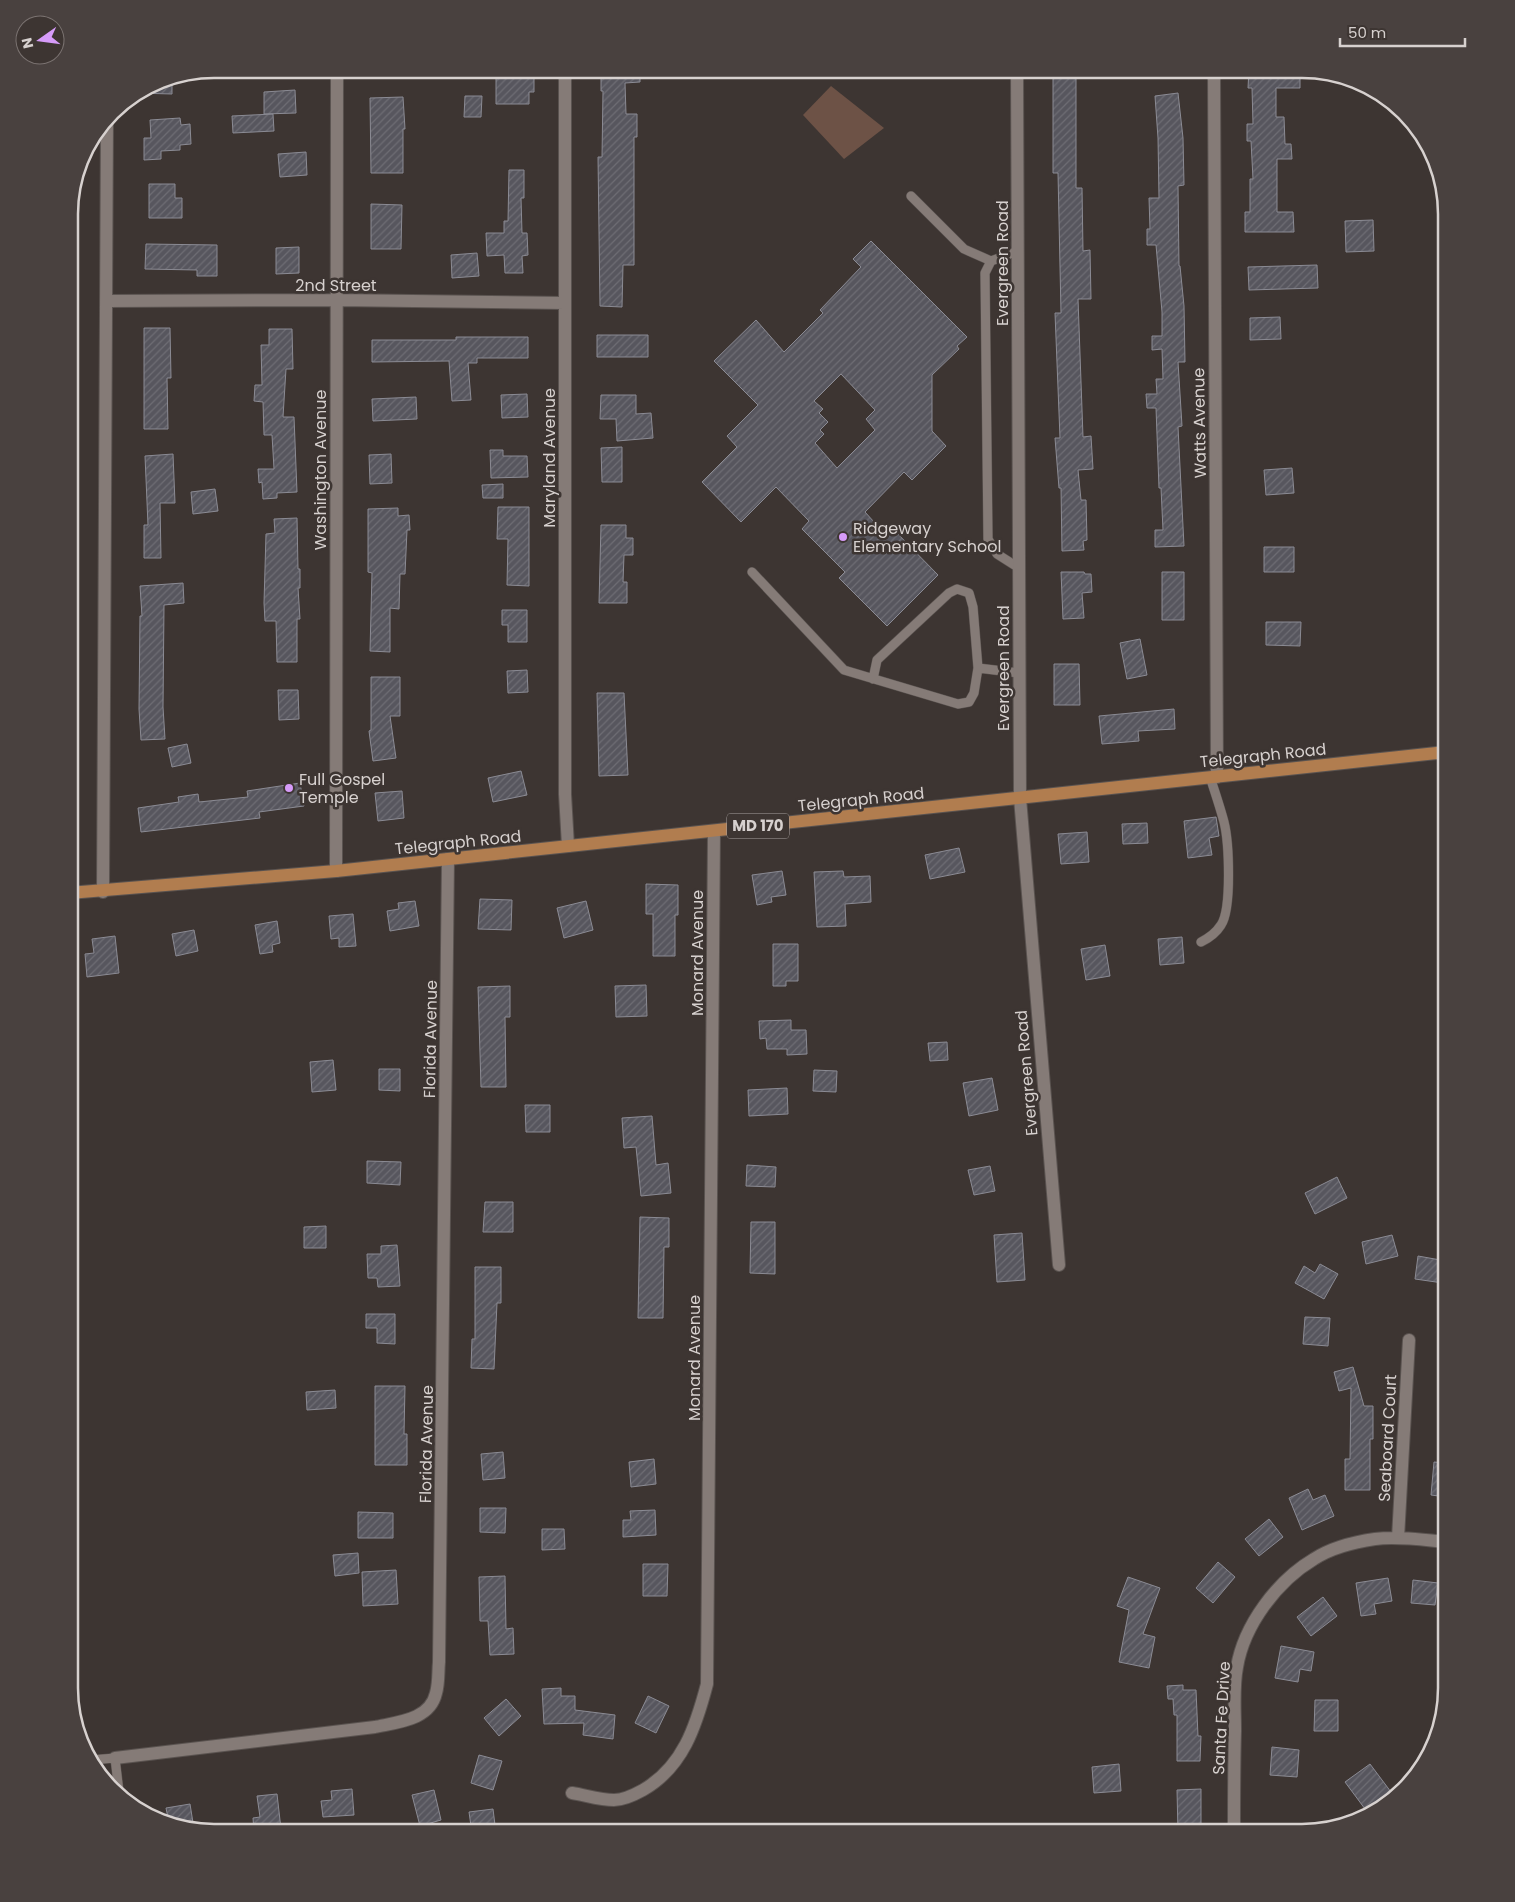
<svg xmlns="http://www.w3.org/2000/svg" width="1515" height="1902" viewBox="0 0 1515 1902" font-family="Poppins,sans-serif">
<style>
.green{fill:#6d5246}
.building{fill:url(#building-hatch);stroke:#8b8b94;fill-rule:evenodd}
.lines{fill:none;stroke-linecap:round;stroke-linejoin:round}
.service-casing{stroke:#5a5350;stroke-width:10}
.minor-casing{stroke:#5a5350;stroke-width:14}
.primary-casing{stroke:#5a5350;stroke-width:14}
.service{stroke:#857b77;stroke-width:9}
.minor{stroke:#857b77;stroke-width:12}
.primary{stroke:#b17d4f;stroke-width:12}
.poi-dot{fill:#d69bf9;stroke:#3d3532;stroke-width:2}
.labels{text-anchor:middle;stroke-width:5;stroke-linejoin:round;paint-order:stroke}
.shield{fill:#3d3532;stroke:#a9a2a0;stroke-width:1}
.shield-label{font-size:15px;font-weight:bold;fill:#d7d1cf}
.street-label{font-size:16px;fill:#d7d1cf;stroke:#3d3532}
.poi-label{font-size:16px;fill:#d7d1cf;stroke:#3d3532;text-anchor:start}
.rim{fill:none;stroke:#d7d1cf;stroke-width:2.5}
</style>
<defs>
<pattern id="building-hatch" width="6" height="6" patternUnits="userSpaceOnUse" patternTransform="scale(1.25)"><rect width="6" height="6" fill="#57565e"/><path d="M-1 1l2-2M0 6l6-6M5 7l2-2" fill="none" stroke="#6e6d74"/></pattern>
</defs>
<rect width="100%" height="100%" fill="#3d3532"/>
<path class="green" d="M831 86 884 128 844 159 803 115Z"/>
<path class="building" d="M601 69H640V82L625 83 626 114H637V137H634V265H623L622 307 600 306 598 157H602L603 91H601Z
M1053 69H1076V188H1082L1083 251 1090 250 1091 299H1078L1083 437 1091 436 1093 469 1078 470 1081 500H1086L1087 540 1083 541 1084 550 1062 551 1061 488H1059L1055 438H1060L1055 313H1061L1058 173H1053Z
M1249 69H1300V88H1276V117H1284L1285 144H1291L1292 159H1277V212H1293L1294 232H1245V212H1250V179H1253L1251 141H1247V124H1253L1252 88H1248Z
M496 71H534V92H529V104H496Z
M172 77V94L136 93 158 80Z
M295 90 296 113 264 114V92Z
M1178 93 1183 138 1184 185 1178 186 1179 266H1180L1184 306 1185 362H1178L1182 426 1178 427 1184 546 1155 547V530H1163L1161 488H1159L1156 408H1147L1146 394H1157L1156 379H1163L1162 349 1152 350V336H1162V312L1156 245H1147V229H1150L1149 198H1159L1158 138 1155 96Z
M465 96H482L481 117H464Z
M403 97 405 129H403V173H371L370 98Z
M273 114 274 131 233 133 232 116Z
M180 118 181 125 190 124 191 144 180 145V150L161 151V159L144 160V138H151L150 120Z
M306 152 307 175 280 177 278 154Z
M509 170H524V198H521L522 233H527L528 255 522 256 523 273H505L504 255 487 256 486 233H504V221H508Z
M149 184H175V198H182V218H149Z
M371 204 402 205 401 249H371Z
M1373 220 1374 251 1346 252 1345 221Z
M871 241 967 337 957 346 959 349 932 375V431L946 446 912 480 904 472 865 512 884 533 891 527 938 575 887 626 839 578 845 572 802 529 809 521 776 487 741 522 702 482 737 447 727 436 758 405 714 361 756 320 784 352 823 313 820 310 861 267 853 259ZM841 374 875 410 866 419 875 430 837 468 815 443 824 434 820 430 828 422 819 413 823 409 814 401Z
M146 244 217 245V276H197V270L145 269Z
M299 247V273L276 274V248Z
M477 253 479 276 452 278 451 255Z
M1317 265 1318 288 1249 290 1248 267Z
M1280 317 1281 339 1250 340V318Z
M144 328H170L171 378H167L168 429H144Z
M269 329H292L293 369H286L283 417H294L297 492 277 493V498L263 499 262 482 259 483 258 469H274L272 435H264L263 402 254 401 255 385H262L261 345H269Z
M597 335H648V357H597Z
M456 337H528V358H477V363H468L471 400 452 401 449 361 372 362V340H456Z
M527 394 528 417 502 418 501 395Z
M601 395H636V414L651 413 653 438 617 441 616 419H600Z
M416 397 417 419 373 421 372 399Z
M622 447V482H602L601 448Z
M490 450H503V456H527L528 477 491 478Z
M173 454 175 503H160L161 558H144V525H148L145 456Z
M391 454 392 483 370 484 369 455Z
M1292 468 1294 493 1266 495 1264 470Z
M503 484V498H483L482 485Z
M215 489 218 511 193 514 191 492Z
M498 507H529V586L507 585 508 539H497Z
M398 508V516L409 515 410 530H407L405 574H400L399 609 390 608V652L370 651 372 573 368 572V509Z
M297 518 298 569H300V588H298L300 619H297V662H277L276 621H265L264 603 266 534 275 533 274 519Z
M601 525H626V538H633V555H624L623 582H627V603H599Z
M1264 547H1294V572H1264Z
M1061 572H1084L1085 574H1091L1092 592 1082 593 1084 618 1063 619Z
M1162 572H1184V620H1162Z
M183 583 184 603 164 605 163 707 165 739 141 740 139 709 140 616H142L140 586Z
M502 610H527V642H508V625H502Z
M1266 622H1301L1300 646 1266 645Z
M1140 639 1147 675 1127 679 1120 643Z
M1054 664H1079L1080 705H1054Z
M527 670 528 692 508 693 507 671Z
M371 677H400V716H390L396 758 373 761 369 731 371 730Z
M278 690H298L299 719 279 720Z
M597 693H624L628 775 599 776Z
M1174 709 1175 729 1138 731 1139 741 1102 744 1099 716Z
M187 744 191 763 172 767 168 748Z
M521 771 527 795 493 802 488 778Z
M300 783 304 806 259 812 260 818 141 832 138 808 179 802 178 797 198 794 199 802 248 797 247 791Z
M402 791 404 818 378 821 375 793Z
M1216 817 1219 836 1209 838 1212 855 1188 858 1184 821Z
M1147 823 1148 843 1123 844 1122 824Z
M1087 832 1089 862 1061 864 1058 834Z
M959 848 965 872 930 879 925 855Z
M782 871 786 895 771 897 772 902 757 905 752 875Z
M843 871 844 877 870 876 871 902 845 904 846 926 817 927 814 872Z
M646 884 678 885V915H675V956H653V914H646Z
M480 899 512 900 511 930 478 929Z
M415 901 419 926 390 931 387 911 399 909 398 903Z
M586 901 593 930 564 938 557 908Z
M353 914 356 946 339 947V938L331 939 329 916Z
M277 921 280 943 272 945 273 952 260 954 255 925Z
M194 930 198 951 176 956 172 934Z
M115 936 119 973 87 977 85 954 94 953 92 939Z
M1182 937 1184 963 1160 965 1158 939Z
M773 944H798V981H786V986H773Z
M1105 945 1110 976 1086 980 1081 949Z
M646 985 647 1016 616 1017 615 986Z
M510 986V1017H505L506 1087H481L478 987Z
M791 1020V1030H806L807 1054 787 1055V1049H767L766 1038 760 1039 759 1021Z
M947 1042 948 1060 930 1061 928 1043Z
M333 1060 336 1090 312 1092 310 1062Z
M379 1069H400V1091L379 1090Z
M814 1070 837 1071 836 1092 813 1091Z
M992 1078 998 1110 969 1116 963 1083Z
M787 1088 788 1114 749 1116 748 1090Z
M525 1105H550V1132H526Z
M652 1116 656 1165 668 1163 671 1193 641 1196 636 1147 624 1148 622 1118Z
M367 1161 401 1162 400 1185 367 1183Z
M747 1165 776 1167 775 1187 746 1186Z
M990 1166 995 1191 974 1195 968 1170Z
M1337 1177 1347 1198 1315 1214 1305 1193Z
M485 1202H513V1232H483Z
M640 1217 669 1218V1247H664L663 1318H638Z
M751 1222H775V1274L750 1273Z
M326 1226V1248H304V1227Z
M1022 1233 1025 1280 997 1282 994 1235Z
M1392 1235 1398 1256 1366 1264 1362 1242Z
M397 1245 400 1286 378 1287 377 1278H368L367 1254H381V1246Z
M1418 1256 1446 1261 1443 1283 1415 1279Z
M1320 1264 1338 1274 1324 1299 1295 1283 1304 1266 1315 1273Z
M475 1267H501V1303H497L494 1369 471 1368 472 1339H475Z
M366 1314H395V1344L377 1343V1328H366Z
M1305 1317 1330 1318 1328 1346 1303 1344Z
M1353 1367 1364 1406H1373V1439H1370V1490H1345V1459H1350L1351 1388 1339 1391 1334 1372Z
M375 1386H405L404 1434H407V1465H375Z
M335 1390 336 1408 307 1410 306 1392Z
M503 1452 505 1478 483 1480 481 1454Z
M654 1459 656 1484 631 1487 629 1462Z
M1434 1462 1446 1463V1497L1431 1495Z
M1308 1489 1313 1500 1325 1495 1334 1516 1302 1530 1289 1498Z
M480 1508H506L505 1533 480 1532Z
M655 1510 656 1535 623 1537V1520H631L630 1511Z
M358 1512 393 1513V1538H358Z
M1269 1519 1283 1537 1259 1556 1245 1539Z
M542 1529H564L565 1549 542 1550Z
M358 1553 359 1573 335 1576 333 1555Z
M1218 1562 1235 1577 1213 1603 1196 1588Z
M643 1564H668L667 1596H643Z
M396 1570 398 1604 363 1606 362 1572Z
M505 1576 506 1629 513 1628 514 1654 490 1655 488 1621H480L479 1577Z
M1128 1577 1160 1588 1143 1634 1155 1637 1149 1668 1119 1662 1129 1610 1117 1606Z
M1388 1578 1392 1601 1374 1604 1376 1614 1361 1616 1356 1583Z
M1413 1580 1438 1583 1435 1605 1411 1603Z
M1323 1597 1337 1616 1311 1636 1297 1617Z
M1281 1646 1314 1652 1311 1671 1300 1669 1298 1682 1275 1678Z
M1183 1685V1690H1196L1198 1736H1201L1200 1761H1177V1715H1174L1173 1699H1168L1167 1686Z
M561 1688V1696H575V1710L615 1715 613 1739 583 1735 584 1723 544 1724 542 1689Z
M648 1696 669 1706 656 1733 635 1723Z
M506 1699 521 1716 499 1736 484 1718Z
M1315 1700H1338V1731H1314Z
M1272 1747 1299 1750 1297 1777 1270 1775Z
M479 1755 502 1761 493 1790 471 1783Z
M1119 1764 1121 1791 1094 1793 1092 1767Z
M1370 1764 1394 1796 1382 1809 1368 1813 1345 1782Z
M352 1789 354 1815 323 1817 321 1801 332 1800 331 1791Z
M1201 1789V1833H1178L1177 1790Z
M434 1790 441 1820 420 1826 412 1795Z
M277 1794 281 1829 254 1832 253 1818 260 1817 257 1796Z
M190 1804 194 1829 169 1823 166 1808Z
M493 1809 496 1833H472L469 1812Z"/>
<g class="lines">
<g class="service-casing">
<path id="service" d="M911 196 964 249 991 261
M1018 251 991 261 985 273 988 539 997 554 1019 568
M752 572 844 670 958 704 969 702 974 693 978 668 973 607 969 593 957 589 949 593 877 660 873 679
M978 668 1019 673
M1201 942C1209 938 1216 933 1221 925 1232 909 1229 842 1224 822 1220 807 1215 792 1210 777
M91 1760 115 1758 119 1792"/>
</g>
<g class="minor-casing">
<path id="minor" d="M565 69V794L568 846
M1017 69 1020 798 1059 1265
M1214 69 1217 777
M107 301 336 300 565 303
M336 871 337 69
M103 892 107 118
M1398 1538 1409 1340
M115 1758 375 1727C398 1722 430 1720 436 1693 439 1683 438 1672 439 1662L448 859
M572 1793C585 1795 600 1800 614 1800 624 1800 634 1795 643 1790 683 1767 696 1726 707 1684L714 831
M1234 1833C1234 1799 1234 1765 1235 1731 1235 1710 1233 1687 1237 1667 1244 1625 1277 1581 1314 1559 1331 1548 1354 1542 1375 1539 1398 1536 1423 1540 1446 1542"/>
</g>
<g class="primary-casing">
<path id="primary" d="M69 893 336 871 1446 752"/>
</g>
<use href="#service" class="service"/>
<use href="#minor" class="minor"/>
<use href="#primary" class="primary"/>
</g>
<g class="poi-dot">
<circle cx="843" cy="537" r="5"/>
<circle cx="289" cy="788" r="5"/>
</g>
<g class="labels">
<rect class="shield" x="727" y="813.5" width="62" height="25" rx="4"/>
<g class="shield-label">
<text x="758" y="831">MD 170</text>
</g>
<g class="street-label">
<text transform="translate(1002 263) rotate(-90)" y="6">Evergreen Road</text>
<text x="336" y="291">2nd Street</text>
<text transform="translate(1199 423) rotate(-91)" y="6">Watts Avenue</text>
<text transform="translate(549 458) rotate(-90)" y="6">Maryland Avenue</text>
<text transform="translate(320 470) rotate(-90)" y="6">Washington Avenue</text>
<text transform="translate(1003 668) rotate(-90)" y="6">Evergreen Road</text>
<text transform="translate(1263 755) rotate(-6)" y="6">Telegraph Road</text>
<text transform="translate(861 799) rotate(-6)" y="6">Telegraph Road</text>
<text transform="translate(458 842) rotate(-6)" y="6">Telegraph Road</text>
<text transform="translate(697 953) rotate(-90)" y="6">Monard Avenue</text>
<text transform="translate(430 1039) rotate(-89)" y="6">Florida Avenue</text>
<text transform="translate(1026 1073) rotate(-95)" y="6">Evergreen Road</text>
<text transform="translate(694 1358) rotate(-90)" y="6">Monard Avenue</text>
<text transform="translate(1387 1438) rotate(-87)" y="6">Seaboard Court</text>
<text transform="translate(426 1444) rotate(-89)" y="6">Florida Avenue</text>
<text transform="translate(1221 1718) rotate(-87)" y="6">Santa Fe Drive</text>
</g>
<g class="poi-label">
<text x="853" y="534">Ridgeway<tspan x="853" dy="18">Elementary School</tspan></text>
<text x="299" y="785">Full Gospel<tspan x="299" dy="18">Temple</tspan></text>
</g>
</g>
<path d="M0 0H1515V1902H0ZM214 78H1302A136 136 0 0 1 1438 214V1688A136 136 0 0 1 1302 1824H214A136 136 0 0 1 78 1688V214A136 136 0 0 1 214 78Z" fill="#49413f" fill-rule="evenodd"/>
<path class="rim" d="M214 78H1302A136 136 0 0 1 1438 214V1688A136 136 0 0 1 1302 1824H214A136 136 0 0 1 78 1688V214A136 136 0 0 1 214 78Z"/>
<g transform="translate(40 40) rotate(256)"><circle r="24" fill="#3d3532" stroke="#7b7371"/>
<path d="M0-4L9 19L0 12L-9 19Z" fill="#d69bf9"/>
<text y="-8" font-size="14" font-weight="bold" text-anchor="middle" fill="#d7d1cf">N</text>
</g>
<path d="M1340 38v8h125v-8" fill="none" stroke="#d7d1cf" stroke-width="2.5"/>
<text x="1348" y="38" font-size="15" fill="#d7d1cf" stroke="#3d3532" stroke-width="4" paint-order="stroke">50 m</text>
</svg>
